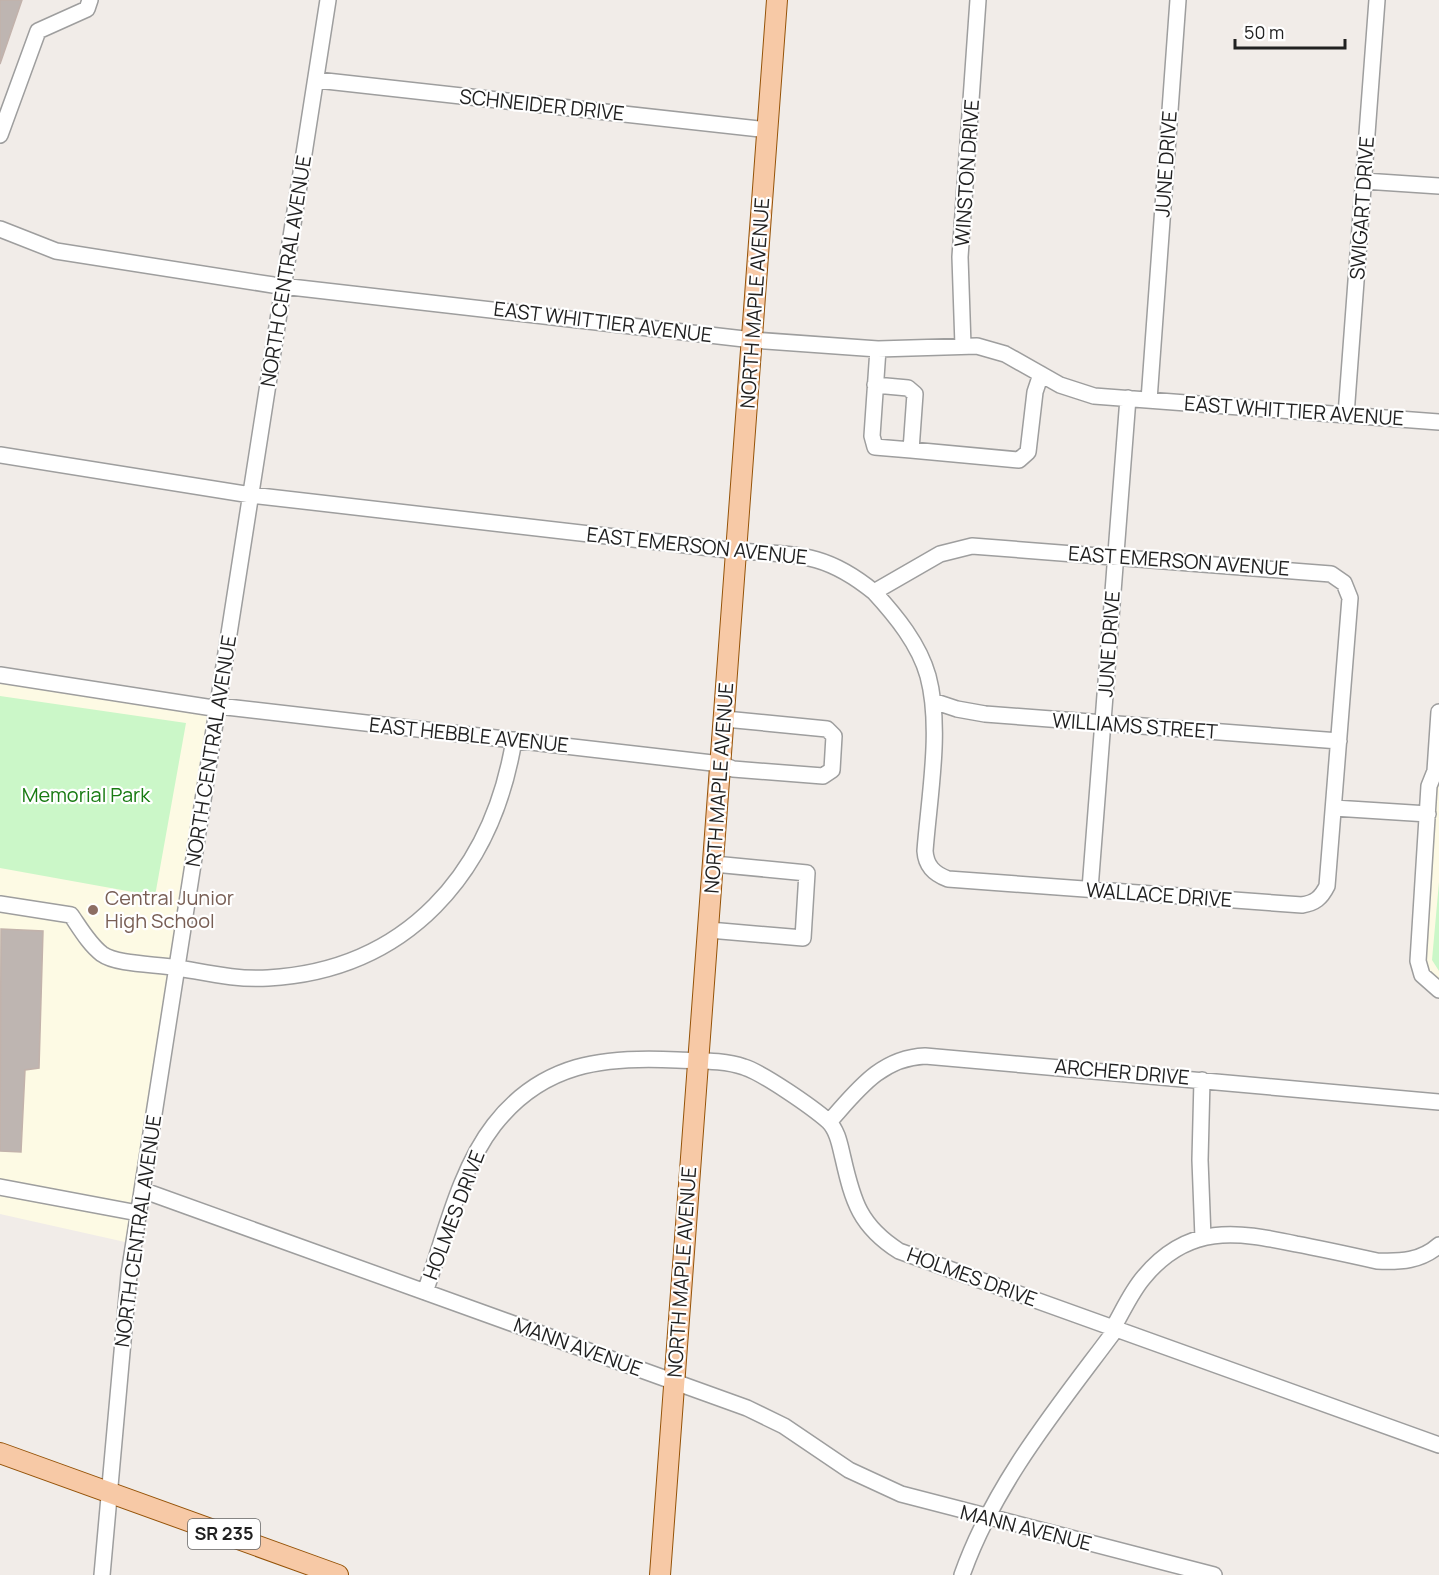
<svg xmlns="http://www.w3.org/2000/svg" width="1439" height="1575" viewBox="0 0 1439 1575" font-family="Manrope,sans-serif">
<style>
.education{fill:#fdfae4}
.park{fill:#cbf7c8}
.building{fill:#beb5b1;stroke:#c2b2ab;stroke-width:1.5}
.lines{fill:none;stroke-linecap:round;stroke-linejoin:round}
.minor-casing{stroke:#9e9e9e;stroke-width:18}
.major-casing{stroke:#955308;stroke-width:22}
.minor{stroke:#fff;stroke-width:15}
.major{stroke:#f7c9a6;stroke-width:20}
.education-dot{fill:#8d6e63;stroke:#fff;stroke-width:2}
.labels{text-anchor:middle;stroke-width:4.5;stroke-linejoin:round;paint-order:stroke}
.shield{fill:#fff;stroke:#646464;stroke-width:1.5}
.shield-label{font-size:18px;font-weight:bold;fill:#212121}
.street-label{font-size:20px;fill:#212121;stroke:#fff}
.park-label{font-size:20px;fill:#187b12;stroke:#fff}
.education-label{font-size:20px;fill:#785e54;stroke:#fff;text-anchor:start}
</style>
<rect width="100%" height="100%" fill="#f1ece8"/>
<path class="education" d="M0 675 218 706 134 1244 0 1214Z
M1439 712V990L1422 975Z"/>
<path class="park" d="M0 696 186 723 155 896 0 868Z
M1439 882V971L1432 960Z"/>
<path class="building" d="M0 0H22L0 64Z
M1 929 43 931 39 1068 25 1070 21 1152 0 1151Z"/>
<g class="lines">
<g class="minor-casing">
<path id="minor" d="M317 80 768 130
M0 135 38 31 87 9 90 0
M1364 181 1439 186
M0 229 56 251 273 285 753 340 878 349 977 346 1005 354 1060 385 1094 396 1439 422
M963 346 960 257 978 0
M875 385 908 388 915 394 911 450 875 447 872 436 878 349
M1149 400 1178 0
M1346 415 1377 0
M911 450 1019 460 1028 452 1035 392 1041 374
M0 455 251 495 737 551C797 555 825 552 874 592L940 554 972 546 1331 574 1344 583 1350 598 1327 886C1321 898 1315 903 1302 905L948 879C934 874 926 866 925 851 929 797 942 728 928 676 919 644 896 616 874 592
M0 675 213 708 218 706 721 764 733 769 823 776 832 770 834 736 827 729 725 719
M933 701 957 709 985 714 1339 741
M1439 712 1435 771 1429 786 1418 961 1422 975 1439 990
M1334 808 1428 814
M1090 889 1128 398
M0 904 71 915C80 928 89 944 102 954 117 965 158 964 178 968 208 973 237 980 268 978 407 970 492 873 514 740
M709 930 803 938 807 873 714 864
M1202 1080 1200 1160 1203 1238
M829 1122C857 1091 880 1058 925 1056L1439 1102
M0 1187 138 1213
M142 1190 747 1408 784 1426 849 1470 901 1494 1214 1575
M425 1292C444 1239 459 1170 494 1125 542 1063 604 1056 677 1060 698 1061 724 1060 744 1067 763 1073 812 1107 828 1121 838 1131 840 1146 843 1158 853 1202 860 1226 899 1251L1439 1445
M1113 1328C1123 1311 1131 1292 1144 1277 1188 1224 1236 1231 1296 1244 1323 1249 1350 1255 1377 1261 1401 1262 1421 1261 1439 1245
M102 1575 129 1274 328 0
M962 1575C995 1482 1058 1407 1116 1329"/>
</g>
<g class="major-casing">
<path id="major" d="M0 1453 338 1575
M660 1575 777 0"/>
</g>
<use href="#minor" class="minor"/>
<use href="#major" class="major"/>
</g>
<circle class="education-dot" cx="93" cy="910" r="6"/>
<g class="labels">
<rect class="shield" x="188" y="1519" width="72" height="30" rx="4.5"/>
<g class="shield-label">
<text x="224" y="1540">SR 235</text>
</g>
<g class="street-label">
<text transform="translate(542 105) rotate(6)" y="7">SCHNEIDER DRIVE</text>
<text transform="translate(1166 164) rotate(-86)" y="7">JUNE DRIVE</text>
<text transform="translate(967 173) rotate(-86)" y="7">WINSTON DRIVE</text>
<text transform="translate(1362 208) rotate(-86)" y="7">SWIGART DRIVE</text>
<text transform="translate(286 271) rotate(-81)" y="7">NORTH CENTRAL AVENUE</text>
<text transform="translate(755 303) rotate(-86)" y="7">NORTH MAPLE AVENUE</text>
<text transform="translate(603 322) rotate(7)" y="7">EAST WHITTIER AVENUE</text>
<text transform="translate(1294 411) rotate(4)" y="7">EAST WHITTIER AVENUE</text>
<text transform="translate(697 546) rotate(6)" y="7">EAST EMERSON AVENUE</text>
<text transform="translate(1179 561) rotate(4)" y="7">EAST EMERSON AVENUE</text>
<text transform="translate(1109 644) rotate(-86)" y="7">JUNE DRIVE</text>
<text transform="translate(1135 726) rotate(4)" y="7">WILLIAMS STREET</text>
<text transform="translate(469 735) rotate(6)" y="7">EAST HEBBLE AVENUE</text>
<text transform="translate(211 751) rotate(-81)" y="7">NORTH CENTRAL AVENUE</text>
<text transform="translate(719 788) rotate(-86)" y="7">NORTH MAPLE AVENUE</text>
<text transform="translate(1159 895) rotate(4)" y="7">WALLACE DRIVE</text>
<text transform="translate(1122 1072) rotate(5)" y="7">ARCHER DRIVE</text>
<text transform="translate(454 1215) rotate(-69)" y="7">HOLMES DRIVE</text>
<text transform="translate(138 1231) rotate(-82)" y="7">NORTH CENTRAL AVENUE</text>
<text transform="translate(682 1272) rotate(-86)" y="7">NORTH MAPLE AVENUE</text>
<text transform="translate(972 1277) rotate(20)" y="7">HOLMES DRIVE</text>
<text transform="translate(578 1347) rotate(20)" y="7">MANN AVENUE</text>
<text transform="translate(1026 1528) rotate(14)" y="7">MANN AVENUE</text>
</g>
<g class="park-label">
<text x="86" y="802">Memorial Park</text>
</g>
<g class="education-label">
<text x="105" y="905">Central Junior<tspan x="105" dy="23">High School</tspan></text>
</g>
</g>
<path d="M1235 39v9h110v-9" fill="none" stroke="#212121" stroke-width="3"/>
<text x="1244" y="39" font-size="18" fill="#212121" stroke="#ffffff" stroke-width="4.5" paint-order="stroke">50 m</text>
</svg>
